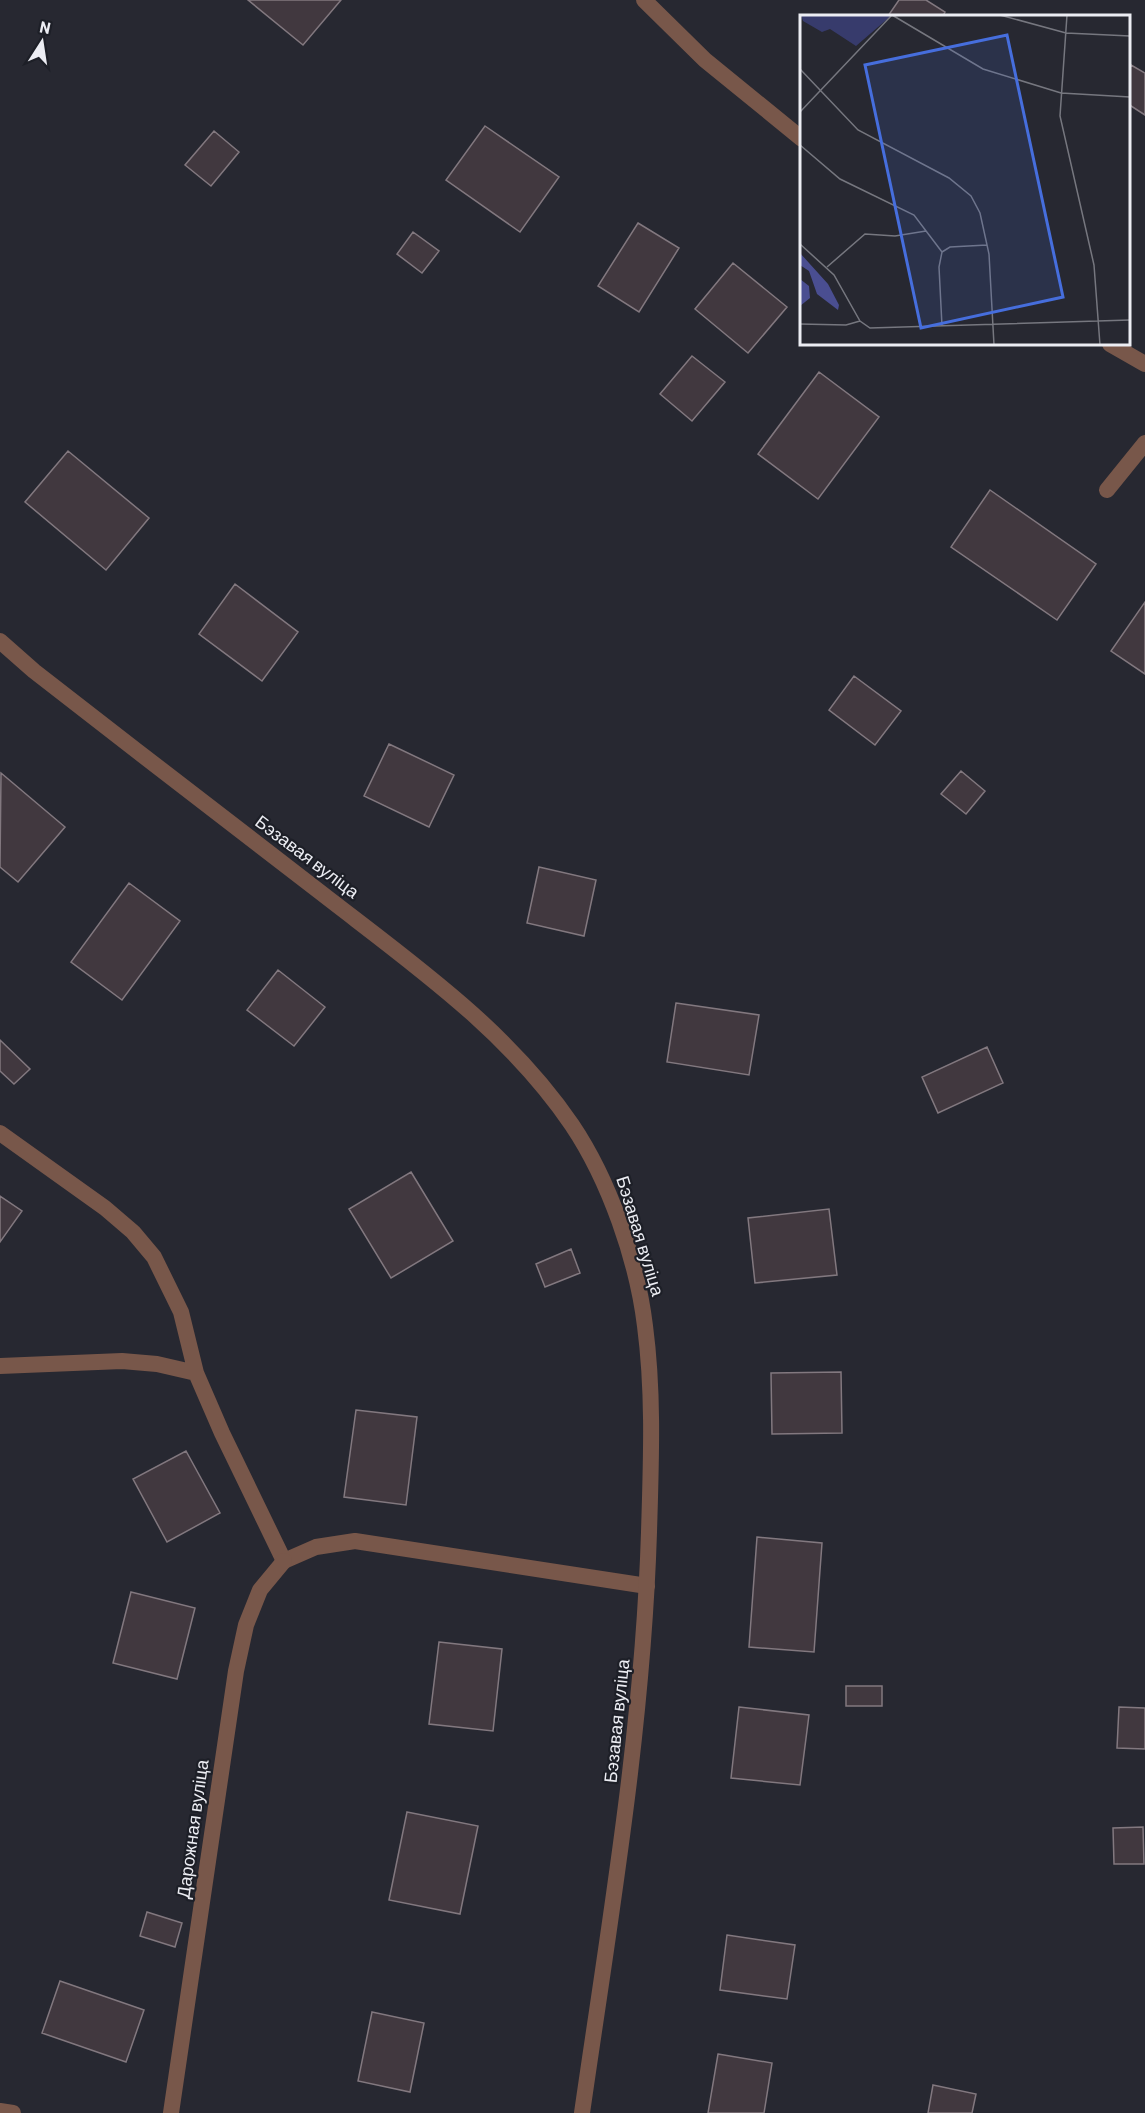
<svg xmlns="http://www.w3.org/2000/svg" width="1145" height="2113" viewBox="0 0 1145 2113" font-family="Barlow,sans-serif">
<style>
.building{fill:#41383f;stroke:#82787f;stroke-width:1.5}
.lines{fill:none;stroke-linecap:round;stroke-linejoin:round}
.service{stroke:#78574a;stroke-width:16}
.minor{stroke:#78574a;stroke-width:16}
.tertiary{stroke:#78574a;stroke-width:16}
.labels{text-anchor:middle;stroke-width:4.5;stroke-linejoin:round;paint-order:stroke}
.street-label{font-size:18px;fill:#ecedf3;stroke:#1d1f27}
.inset-road{fill:none;stroke:#76777f;stroke-width:1.5}
.view{fill:#466edd;fill-opacity:0.15;stroke:#466edd;stroke-width:3}
.inset-edge{fill:none;stroke:#ecedf3;stroke-width:3}
</style>
<rect width="100%" height="100%" fill="#272831"/>
<path class="building" d="M248 0H341L303 45Z
M899 0H926L945 12 943 16H888Z
M1131 65 1145 73V115L1128 104V69Z
M485 126 559 177 520 232 446 180Z
M214 131 239 152 211 186 185 165Z
M638 223 679 248 639 312 598 286Z
M413 232 439 251 422 273 397 254Z
M733 263 787 307 748 353 695 309Z
M692 356 725 382 692 421 660 394Z
M819 372 879 417 818 499 758 454Z
M68 451 149 518 106 570 25 502Z
M990 490 1096 564 1057 620 951 547Z
M235 584 298 632 262 681 199 634Z
M1145 602V674L1111 651Z
M854 676 901 711 875 745 829 710Z
M389 744 454 775 429 827 364 796Z
M961 771 985 791 966 814 941 794Z
M1 773 65 827 18 882 0 867Z
M539 867 596 880 584 936 527 923Z
M129 883 180 921 122 1000 71 962Z
M278 970 325 1007 294 1046 247 1010Z
M676 1003 759 1015 749 1075 667 1062Z
M0 1040 30 1069 14 1084 0 1071Z
M987 1047 1003 1083 938 1113 922 1077Z
M411 1172 453 1241 391 1278 349 1209Z
M0 1196 22 1211 0 1242Z
M829 1209 837 1275 755 1283 748 1218Z
M571 1249 580 1273 545 1287 536 1264Z
M841 1372 842 1433 772 1434 771 1373Z
M356 1410 417 1417 406 1505 344 1497Z
M186 1451 220 1513 167 1542 133 1479Z
M757 1537 822 1543 814 1652 749 1647Z
M131 1592 195 1608 177 1679 113 1663Z
M439 1642 502 1649 493 1731 429 1724Z
M846 1686H882V1706H846Z
M739 1707 809 1715 800 1785 731 1778Z
M1119 1707 1145 1708V1749L1117 1748Z
M407 1812 478 1826 460 1914 389 1900Z
M1143 1827 1144 1864H1114L1113 1828Z
M147 1912 182 1923 175 1947 140 1936Z
M727 1935 795 1945 787 1999 720 1990Z
M60 1981 144 2010 126 2062 42 2033Z
M372 2012 424 2023 410 2092 358 2081Z
M718 2054 772 2063 764 2113H708Z
M933 2085 976 2094 972 2113H928Z"/>
<g class="lines">
<path class="service" d="M1107 490 1145 443
M0 1133 105 1208 133 1232 154 1257 181 1312 196 1373 222 1433 284 1561 316 1547 355 1541 647 1586
M0 1366 122 1361 157 1364 196 1373"/>
<path class="minor" d="M0 641 34 671C129 745 225 819 320 892 410 962 507 1029 572 1125 609 1180 637 1260 645 1326 654 1394 651 1463 649 1532 643 1729 610 1918 582 2113
M0 2111 13 2113
M171 2113 236 1671 246 1625 260 1590 284 1561"/>
<path class="tertiary" d="M644 0 705 60 802 139
M1110 344 1145 364"/>
</g>
<g class="labels">
<g class="street-label">
<text transform="translate(307 857) rotate(37)" y="6">Бэзавая вуліца</text>
<text transform="translate(640 1236) rotate(73)" y="6">Бэзавая вуліца</text>
<text transform="translate(617 1721) rotate(-84)" y="6">Бэзавая вуліца</text>
<text transform="translate(193 1829) rotate(-82)" y="6">Дарожная вуліца</text>
</g>
</g>
<g transform="translate(800 15)">
<rect width="330" height="330" fill="#272831"/>
<path d="M1 0H92L56 31 30 14 22 17 3 6Z" fill="#373b6c"/>
<path d="M0 238 28 269 39 290 38 295 17 279 9 256 0 250ZM0 264 9 271 10 283 0 291Z" fill="#4a4e91"/>
<path class="inset-road" d="M92 0 183 54 261 78 330 82M200 0 266 18 330 21M267 0 260 101 294 250 300 330M0 54 58 115 149 163 171 181 180 198 189 239 194 330M0 97 92 0M0 130 40 164 114 200 142 237M0 229 34 260 60 306 70 313 330 305M142 237 139 252 142 311M142 237 150 232 187 230M27 252 65 219 95 221 126 216M0 309 46 310 60 306"/>
<path class="view" d="M207 20 263 282 121 313 65 50Z"/>
<rect width="330" height="330" class="inset-edge"/>
</g>
<g transform="translate(42 42) rotate(12)" stroke="#1d1f27" stroke-width="4.5" paint-order="stroke">
<path d="M0-4.5L10 22L0 15L-10 22Z" fill="#ecedf3"/>
<text y="-9" font-size="16" font-weight="bold" text-anchor="middle" fill="#ecedf3">N</text>
</g>
</svg>
